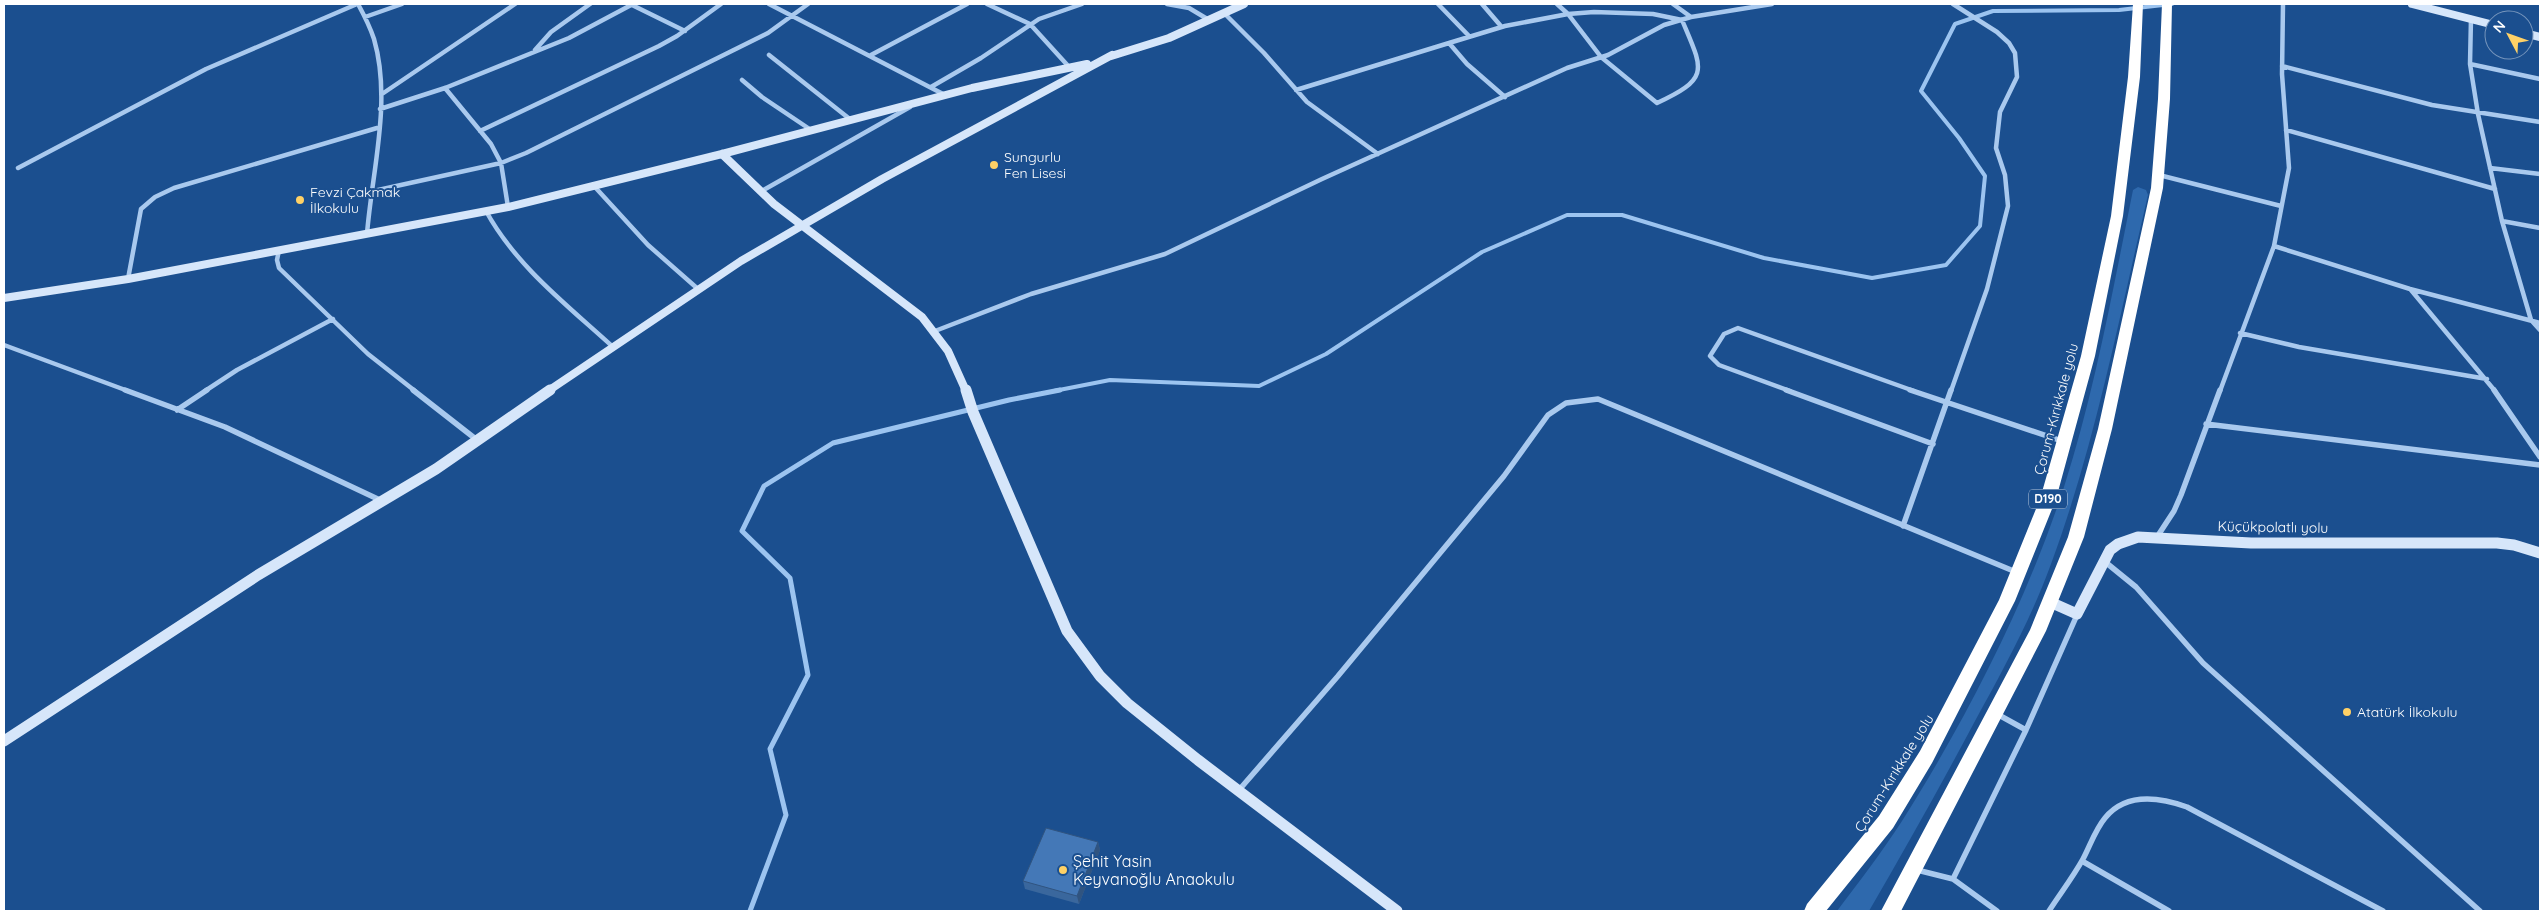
<svg xmlns="http://www.w3.org/2000/svg" width="2544" height="915" viewBox="0 0 2544 915" font-family="Quicksand,sans-serif">
<style>
.green{fill:#2e69ad}
.lines{fill:none;stroke-linecap:round;stroke-linejoin:round}
.stream-far1{stroke:#9cc4f0;stroke-width:4}
.stream{stroke:#9cc4f0;stroke-width:5}
.street-far1{stroke:#a9c9ee;stroke-width:4.5}
.street{stroke:#a9c9ee;stroke-width:5.5}
.secondary-far1{stroke:#d6e6fa;stroke-width:8}
.secondary{stroke:#d6e6fa;stroke-width:11}
.highway{fill:#fff;fill-rule:evenodd}
.wall{fill:#3a679d}
.shaded-wall{fill:#305480}
.building{fill:#4478b7;stroke:#305480}
.poi-dot{fill:#ffd166;stroke:#1b4f8f;stroke-width:2}
.labels{text-anchor:middle;stroke-width:4;stroke-linejoin:round;paint-order:stroke}
.shield{fill:#1b4f8f;stroke:#bbcadd;stroke-width:1}
.shield-label{font-size:12px;font-weight:bold;fill:#fff}
.poi-label{font-size:14px;fill:#fff;stroke:#1b4f8f;text-anchor:start}
.street-label{font-size:14px;fill:#fff;stroke:#1b4f8f}
.near-poi-label{font-size:16px;fill:#fff;stroke:#1b4f8f;text-anchor:start}
</style>
<rect width="100%" height="100%" fill="#1b4f8f"/>
<path class="green" d="M2138 187 2146 190 2148 195C2119 318 2095 445 2051 564 2031 619 2003 670 1975 721 1941 785 1905 849 1869 911H1837C1859 882 1882 852 1902 821 1967 718 2026 603 2064 487 2095 390 2113 289 2133 190Z"/>
<g class="lines">
<path class="stream-far1" d="M1054 391 1110 380 1259 386 1326 354 1482 252 1567 215H1622L1764 258 1872 278 1946 265 1980 226 1985 176 1959 138 1921 91 1955 24 1993 11 2119 10 2172 4"/>
<path class="stream" d="M750 911 786 815 770 749 808 675 790 578 742 531 764 486 833 443 1009 400 1060 390"/>
<path class="street-far1" d="M358 4C364 15 370 27 374 39 392 101 372 171 367 234
M769 4 945 95
M987 4 1030 24 1070 68
M1167 4 1189 8 1209 20
M1438 4 1469 36
M1482 4 1500 25
M1557 4 1568 14
M1673 4 1691 17
M632 5 685 31
M1594 12 1653 14 1682 20C1703 70 1711 78 1657 103L1601 57 1568 14Z
M1224 13 1264 53 1307 102 1378 154
M365 17 402 4
M2471 18 2470 64 2478 114 2502 221 2531 320 2540 330
M535 50 551 32 590 4
M769 55 851 120
M871 55 967 4
M2470 64 2540 79
M2282 66 2432 105 2540 122
M742 80 762 97 811 130
M931 87 981 58 1039 19 1082 4
M445 88 491 144 501 163 508 207
M1296 90 1449 43
M382 94 515 4
M1505 97 1467 64 1449 43 1505 26 1568 14
M380 109 445 88 569 38 633 4
M2286 130 2495 189
M480 131 659 46 677 36 721 4
M18 168 206 69 357 4
M2490 168 2540 174
M2159 175 2281 206
M594 186 648 245 698 289
M369 192 501 163 526 153 768 33 808 4
M760 192 910 107
M486 211C516 266 567 305 613 347
M2502 221 2540 228
M2274 246 2410 289 2540 323
M279 250 277 260 279 268 368 354 415 391
M128 279 141 209 155 197 174 188 377 128
M2411 290 2495 391
M935 331 1031 294 1165 254 1322 179 1567 68 1608 55 1664 25 1691 17 1772 4
M2240 333 2299 347 2487 379
M4 345 128 391
M205 391 237 370 333 319
M1790 391 1719 365 1710 356 1724 334 1738 328 1914 391
M1951 391 1987 289 2008 206 2005 175 1996 148 2000 112 2017 77 2015 53 2009 43 1997 32 1953 4
M2220 391 2274 246 2289 168 2282 74 2283 4"/>
<path class="street" d="M125 390 225 427 382 501
M413 390 477 440
M1786 390 1933 444
M1910 390 2062 441
M2494 390 2540 457
M177 410 207 390
M2206 424 2540 465
M1903 526 1951 390
M2157 537 2174 511 2181 495 2220 390
M2104 561 2136 587 2203 663 2480 911
M1997 714 2026 730
M1239 790 1338 676 1504 476 1548 415 1566 403 1598 399 2016 572
M2082 861 2169 911
M1917 870 1953 879 1997 911
M1953 879 2026 730 2077 615
M2049 911C2060 894 2073 877 2083 859 2090 846 2095 830 2105 818 2126 792 2159 797 2187 807L2383 911"/>
<path class="secondary-far1" d="M2412 4 2494 25
M2524 33 2540 37
M1108 57 1169 38 1244 4
M722 154 774 204 922 317 948 351 966 391
M4 298 128 279 508 207 722 154 972 88 1087 64
M548 391 741 261 882 179 1112 55"/>
<path class="secondary" d="M966 390 973 412 1067 631 1100 676 1127 703 1198 760 1397 911
M2050 602 2077 614 2110 550 2118 544 2138 537 2251 543H2497L2514 545 2540 553
M4 741 258 575 436 469 550 390"/>
<path class="highway" d="M2133 4H2143L2140 77 2123 216 2095 356 2056 499 2015 601 1932 763 1893 828 1826 911H1804L1807 904 1879 816 1920 751 1999 600 2040 499 2081 356 2111 216 2128 77Z
M2162 4H2172L2170 99 2163 188 2112 429 2084 537 2046 631 1901 911H1881L2030 630 2068 537 2098 429 2151 188 2158 99Z"/>
</g>
<path class="wall" d="M1098 842 1100 850 1079 904 1025 889 1023 881Z"/>
<path class="shaded-wall" d="M1098 842 1100 850 1079 904 1077 896Z"/>
<path class="building" d="M1046 828 1098 842 1077 896 1023 881Z"/>
<g class="poi-dot">
<circle cx="994" cy="165" r="5"/>
<circle cx="300" cy="200" r="5"/>
<circle cx="2347" cy="712" r="5"/>
<circle cx="1063" cy="870" r="5"/>
</g>
<g class="labels">
<rect class="shield" x="2029" y="489.5" width="38" height="19" rx="4"/>
<g class="shield-label">
<text x="2048" y="503">D190</text>
</g>
<g class="poi-label">
<text x="1004" y="162">Sungurlu<tspan x="1004" dy="16">Fen Lisesi</tspan></text>
<text x="310" y="197">Fevzi Çakmak<tspan x="310" dy="16">İlkokulu</tspan></text>
<text x="2357" y="717">Atatürk İlkokulu</text>
</g>
<g class="street-label">
<text transform="translate(2056 409) rotate(-75)" y="5">Çorum-Kırıkkale yolu</text>
<text transform="translate(2273 527) rotate(1)" y="5">Küçükpolatlı yolu</text>
<text transform="translate(1894 773) rotate(-58)" y="5">Çorum-Kırıkkale yolu</text>
</g>
<g class="near-poi-label">
<text x="1073" y="867">Şehit Yasin<tspan x="1073" dy="18">Keyvanoğlu Anaokulu</tspan></text>
</g>
</g>
<rect width="2544" height="915" fill="none" stroke="#ffffff" stroke-width="10"/>
<g transform="translate(2509 35) rotate(311)"><circle r="24" fill="#1b4f8f" stroke="#7695bc"/>
<path d="M0-4L9 19L0 12L-9 19Z" fill="#ffd166"/>
<text y="-8" font-size="14" font-weight="bold" text-anchor="middle" fill="#ffffff">N</text>
</g>
</svg>
